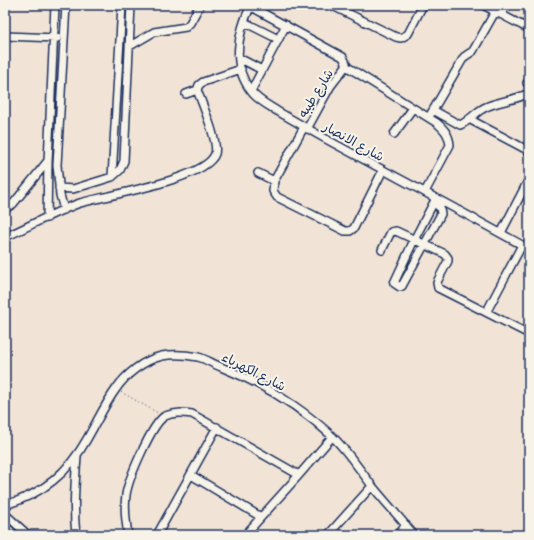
<svg xmlns="http://www.w3.org/2000/svg" width="534" height="540" viewBox="0 0 534 540" font-family="'Gochi Hand','Playpen Sans Arabic',sans-serif">
<style>
.lines{fill:none;stroke-linecap:round;stroke-linejoin:round}
.minor-casing{stroke:#1b2f5e;stroke-width:10}
.path{stroke:#1b2f5e;stroke-width:1;stroke-dasharray:1 3;stroke-linecap:butt}
.minor{stroke:#f7f3e8;stroke-width:7}
.labels{text-anchor:middle;stroke-width:4;stroke-linejoin:round;paint-order:stroke}
.street-label{font-size:13px;fill:#1b2f5e;stroke:#f7f3e8}
</style>
<rect width="100%" height="100%" fill="#f1e4d6"/>
<filter id="ink" filterUnits="userSpaceOnUse"><feTurbulence type="fractalNoise" baseFrequency=".025" numOctaves="2"/><feDisplacementMap in="SourceGraphic" scale="8" xChannelSelector="R" yChannelSelector="G"/><feConvolveMatrix kernelMatrix="1 2 1 2 8 2 1 2 1" color-interpolation-filters="sRGB"/></filter>
<g filter="url(#ink)">
<g class="lines">
<g class="minor-casing">
<path id="minor" d="M251 5C238 32 231 65 251 91 257 100 268 105 277 111 293 120 308 129 324 138 392 175 461 211 529 249
M331 5 396 37 401 38 408 34 423 5
M483 5 529 29
M250 6 343 57 346 63V66L330 87 307 129
M501 14 506 5
M244 22 278 39
M5 36 57 38
M130 46 154 32 186 27 190 23 200 5
M239 58 262 70
M346 66 437 123C445 130 449 135 450 145L425 192
M527 83 529 84
M251 91 286 25
M186 94 197 90
M433 110 460 125C470 121 476 111 486 107 500 101 516 100 529 93
M429 117 464 57 473 51 495 12
M469 119 529 151
M304 127 274 181 273 191 277 197 345 231H350L354 228 383 170
M394 134 413 108
M258 173 274 181
M112 177 122 5
M59 188 73 189 112 177 120 170 124 161 131 5
M434 202 440 208 441 214 402 286 400 287 394 283 414 240 436 198
M5 209 13 204 47 162
M64 210 60 195 57 165 66 5
M47 218 48 162 55 5
M501 233 529 179
M5 237C30 226 54 212 80 203 107 195 205 180 215 154 219 143 202 103 197 90L199 85 203 82 241 69
M382 250 391 232 396 231 445 254 448 258V261L438 280 437 283 438 288 529 334
M487 311 522 245
M191 475 261 517
M5 505C43 494 68 473 87 439 97 422 105 404 116 389 126 374 144 360 162 356 173 354 187 355 198 357 206 359 213 364 221 367 261 383 301 407 333 437 348 452 360 470 373 487 386 503 401 519 414 535
M5 514 28 535
M5 526 15 535
M76 535C73 509 75 483 77 457
M128 535C126 522 124 509 126 495 128 480 152 423 165 416 174 412 183 413 192 414L299 475
M157 535 217 427
M245 535 299 475 332 437
M328 535 372 486
M398 535 406 525"/>
</g>
<path class="path" d="M121 392 158 413"/>
<use href="#minor" class="minor"/>
</g>
</g>
<g class="labels">
<g class="street-label">
<text transform="translate(315 93) rotate(-58)" y="5">شارع طيبه</text>
<text transform="translate(354 141) rotate(29)" y="5">شارع الانصار</text>
<text transform="translate(254 371) rotate(27)" y="5">شارع الكهرباء</text>
</g>
</g>
<rect width="534" height="540" fill="none" stroke="#f7f3e8" stroke-width="20"/>
<rect x="10" y="10" width="514" height="520" fill="none" stroke="#1b2f5e" stroke-width="1.5" filter="url(#ink)"/>
</svg>
